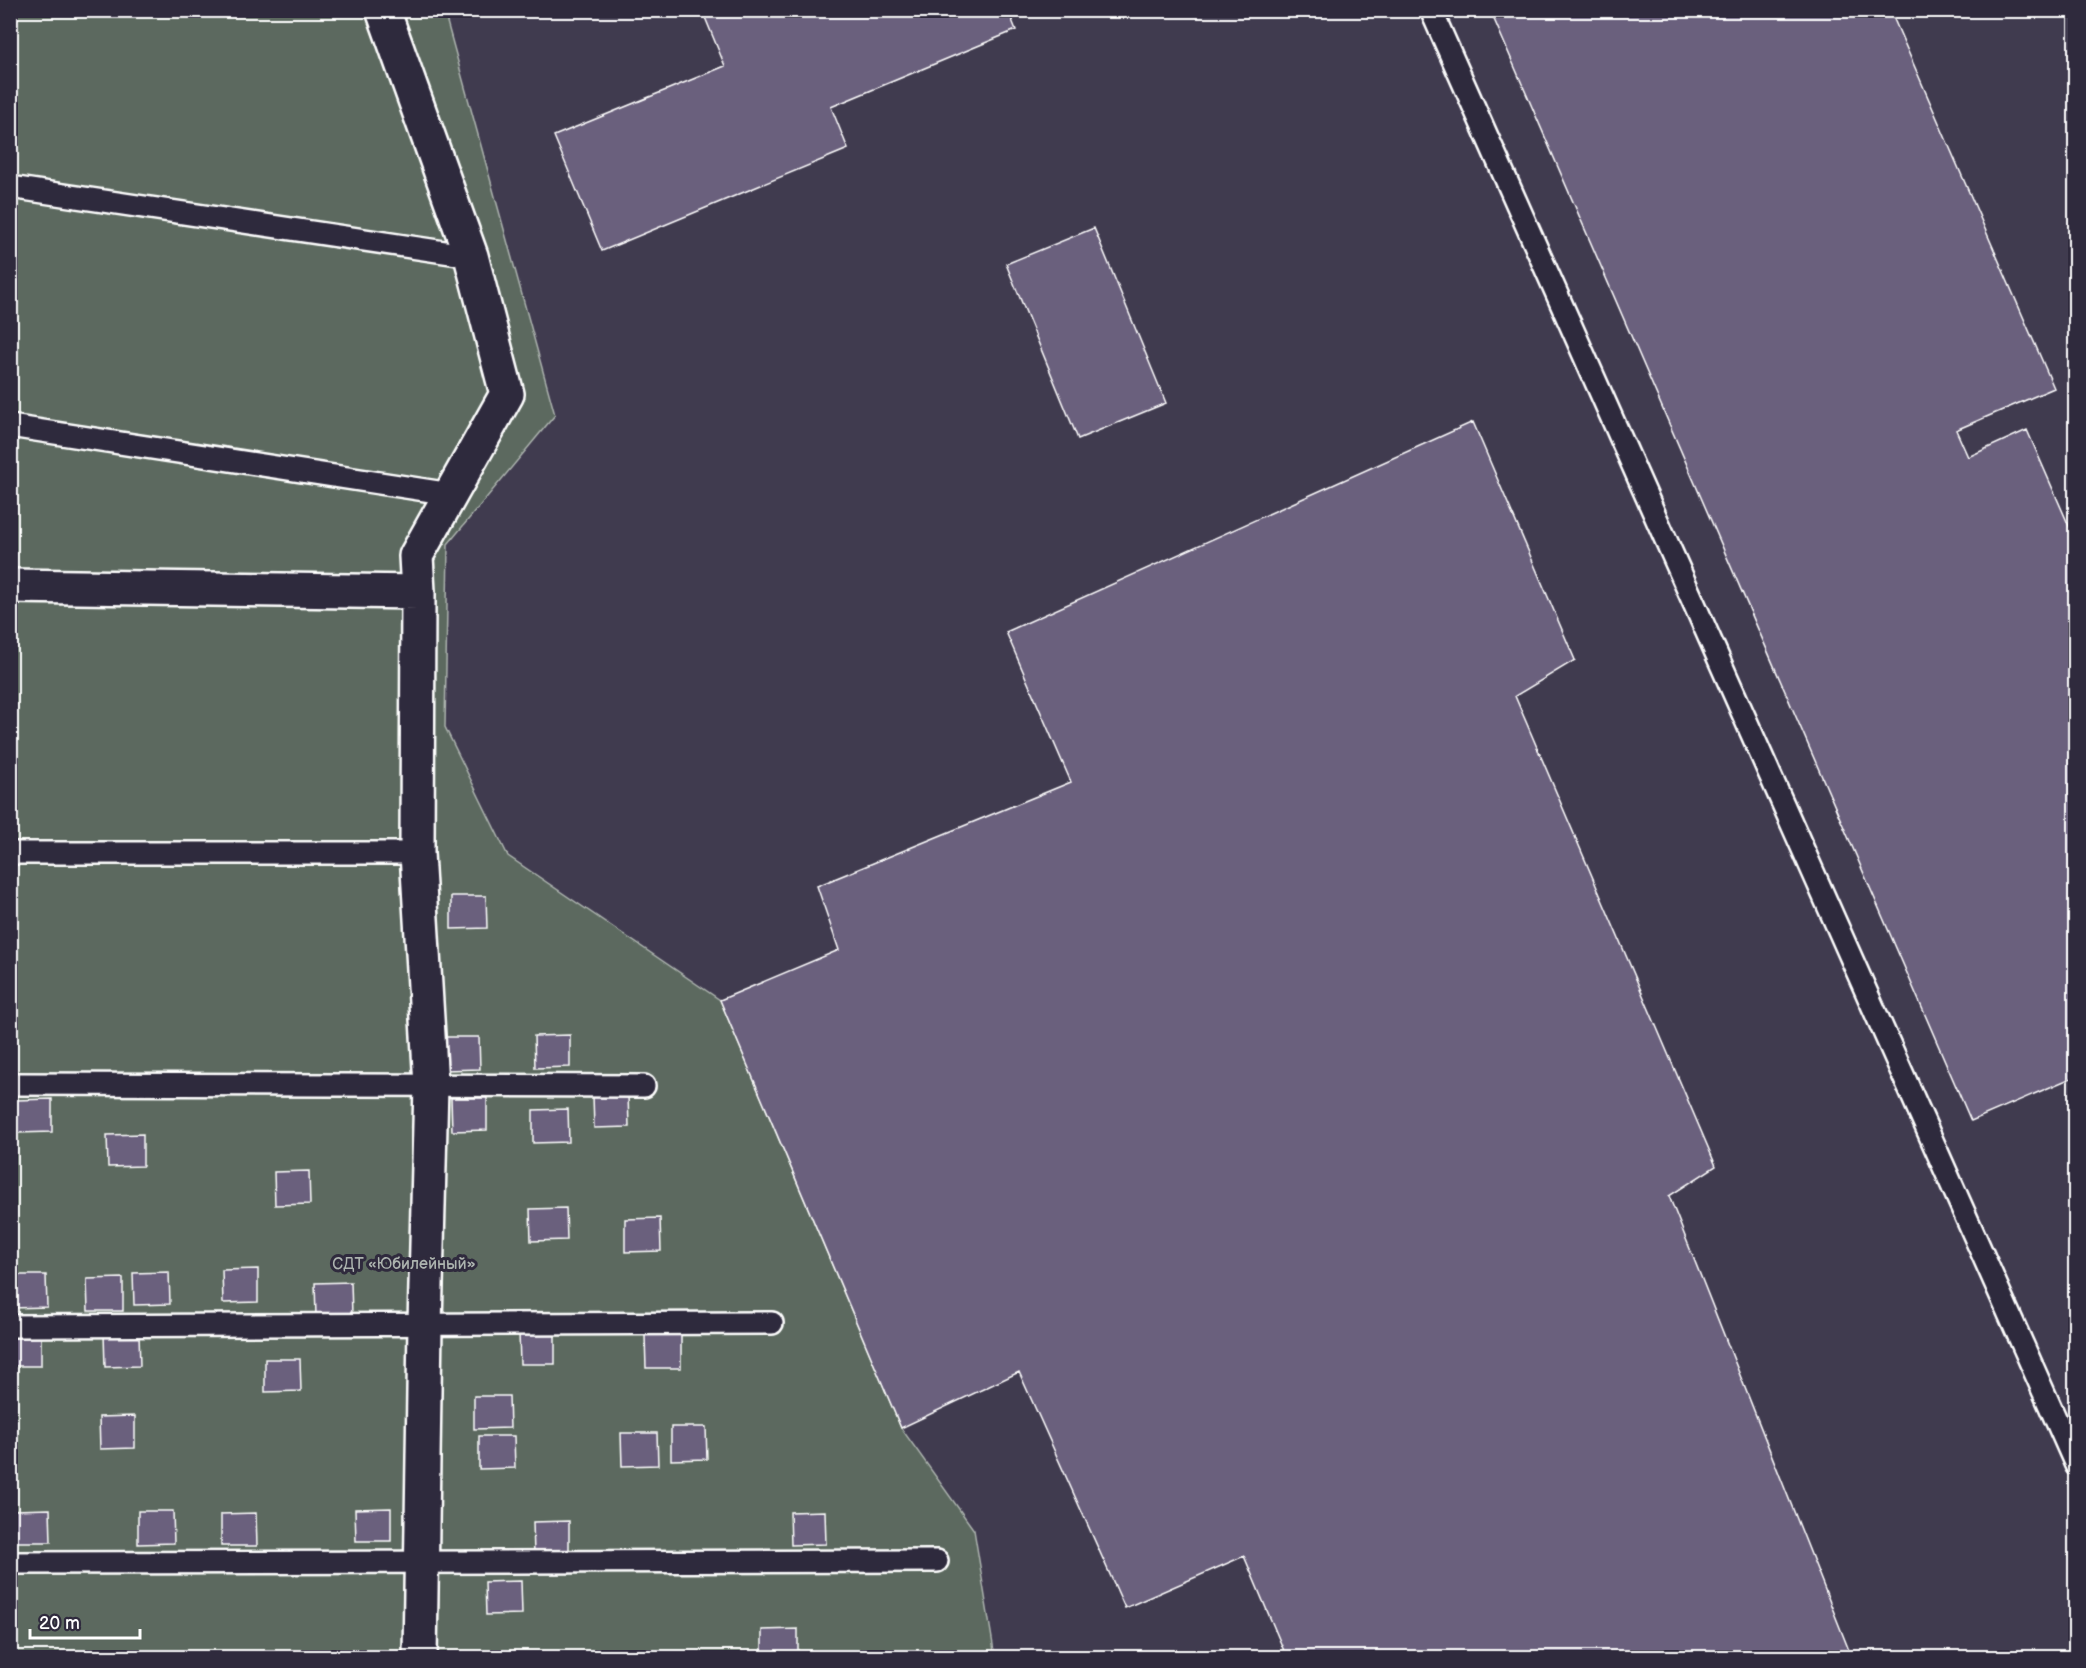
<svg xmlns="http://www.w3.org/2000/svg" width="2086" height="1668" viewBox="0 0 2086 1668" font-family="'Balsamiq Sans',sans-serif">
<style>
.built{fill:#413a50}
.green{fill:#5b695f;stroke:#adb4af;stroke-width:1.5}
.building{fill:#6b607d;stroke:#fff;stroke-width:1.5}
.lines{fill:none;stroke-linecap:round;stroke-linejoin:round}
.lane-casing{stroke:#fff;stroke-width:26}
.street-casing{stroke:#fff;stroke-width:38}
.lane{stroke:#2f2a3d;stroke-width:21}
.street{stroke:#2f2a3d;stroke-width:33}
.labels{text-anchor:middle;stroke-width:6;stroke-linejoin:round;paint-order:stroke}
.park-label{font-size:16px;fill:#adb4af;stroke:#2f2a3d}
</style>
<rect width="100%" height="100%" fill="#2f2a3d"/>
<filter id="ink" filterUnits="userSpaceOnUse"><feTurbulence type="fractalNoise" baseFrequency=".0167" numOctaves="2"/><feDisplacementMap in="SourceGraphic" scale="12" xChannelSelector="R" yChannelSelector="G"/><feConvolveMatrix kernelMatrix="1 2 1 2 8 2 1 2 1" color-interpolation-filters="sRGB"/></filter>
<g filter="url(#ink)">
<path class="built" d="M444 11H2075V1657H995L974 1530 901 1428 720 1000 508 856 445 727 448 544 555 415Z"/>
<path class="green" d="M11 11H444L555 415 448 544 445 727 508 856 720 1000 901 1428 974 1530 995 1657 11 1658Z"/>
<path class="building" d="M702 10H1008L1016 30 831 107 848 149 602 251 554 136 725 66Z
M1490 10H1890L2054 388 1956 430 1968 457 2027 430 2076 542V1076L1971 1121Z
M1094 228 1166 403 1078 439 1006 264Z
M1473 422 1575 660 1515 696 1716 1166 1669 1196 1852 1658H1287L1244 1556 1125 1608 1019 1372 901 1428 720 1000 839 950 817 886 1071 782 1006 632Z
M451 896H486L487 928 451 929Z
M570 1035V1067L535 1068 534 1036Z
M444 1037H479L480 1069 445 1070Z
M628 1094 629 1127 594 1128 593 1095Z
M451 1098H487V1130L452 1131Z
M52 1099V1132L17 1133 16 1100Z
M568 1109 569 1142 533 1143V1110Z
M143 1134V1166L108 1167 107 1135Z
M309 1171 310 1204 275 1205 274 1172Z
M566 1208 567 1240 531 1241 530 1209Z
M660 1218 661 1251 625 1252V1219Z
M258 1269V1302L223 1303 222 1270Z
M169 1272 170 1304 134 1305 133 1273Z
M10 1275H46L47 1307 11 1308Z
M123 1278V1311H88L87 1279Z
M351 1282 352 1315 316 1316 315 1283Z
M555 1331V1364H520L519 1332Z
M41 1333V1366H10V1334Z
M104 1334H139L140 1366 105 1367Z
M645 1335H681V1368H646Z
M265 1359H300L301 1391 265 1392Z
M474 1396H509L510 1428 474 1429Z
M135 1416V1448L100 1449 99 1417Z
M671 1427H706L707 1459 671 1460Z
M621 1433H657L658 1465 622 1466Z
M479 1436H514L515 1468 479 1469Z
M391 1508V1541H356L355 1509Z
M50 1509 51 1542H15L14 1510Z
M138 1511H173L174 1543 138 1544Z
M825 1511 826 1544 791 1545 790 1512Z
M256 1513 257 1546H221V1514Z
M569 1521V1554H534L533 1522Z
M521 1581 522 1614 486 1615 485 1582Z
M798 1629V1658H762V1630Z"/>
<g class="lines">
<g class="lane-casing">
<path id="lane" d="M1431 10 2076 1465
M10 187 471 256
M10 426 451 494
M10 853H417
M10 1084 644 1086
M10 1326 772 1323
M10 1563 937 1561"/>
</g>
<g class="street-casing">
<path id="street" d="M383 10 471 256 507 394 416 556 418 592 417 853 431 1085 425 1325 420 1658
M10 586 418 592"/>
</g>
<use href="#lane" class="lane"/>
<use href="#street" class="street"/>
</g>
</g>
<g class="labels">
<g class="park-label">
<text x="404" y="1269">СДТ «Юбилейный»</text>
</g>
</g>
<rect width="2086" height="1668" fill="none" stroke="#2f2a3d" stroke-width="36"/>
<rect x="18" y="18" width="2050" height="1632" fill="none" stroke="#fff" stroke-width="2" filter="url(#ink)"/>
<path d="M30 1629v9h110v-9" fill="none" stroke="#ffffff" stroke-width="3"/>
<text x="39" y="1629" font-size="18" fill="#ffffff" stroke="#2f2a3d" stroke-width="4.5" paint-order="stroke">20 m</text>
</svg>
